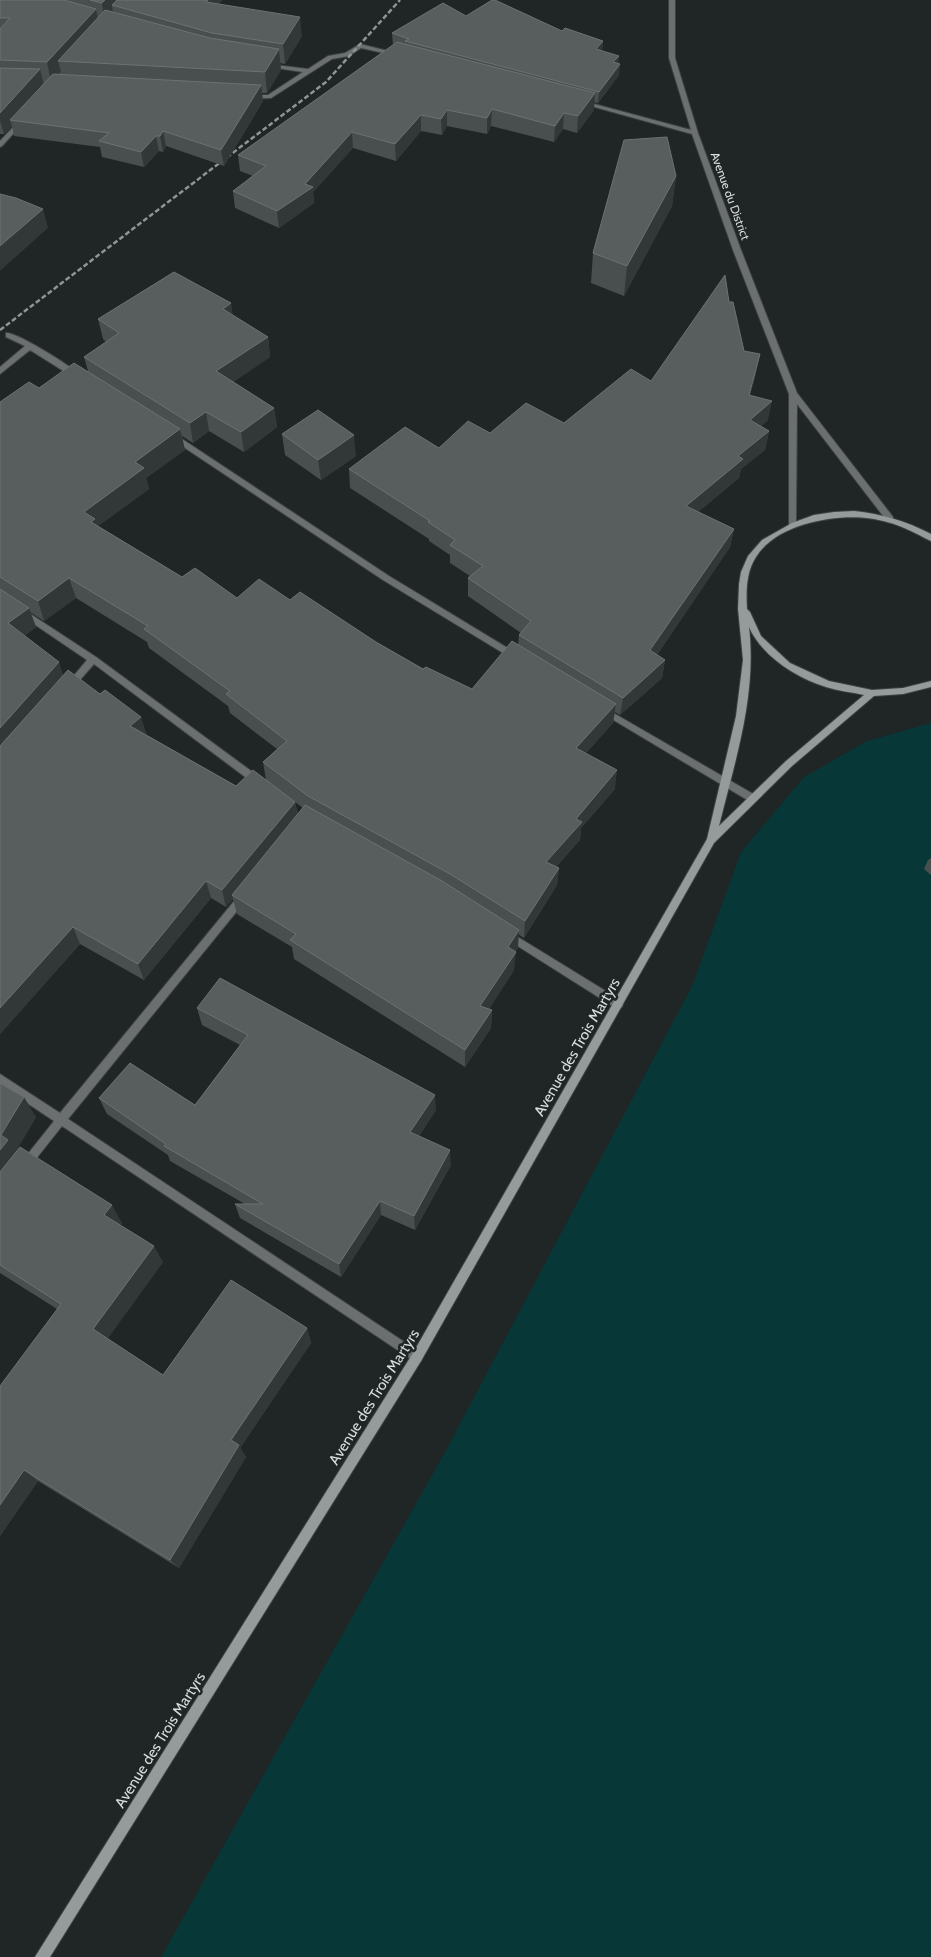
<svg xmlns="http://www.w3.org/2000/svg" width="931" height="1957" viewBox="0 0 931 1957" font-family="Cabin,sans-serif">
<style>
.green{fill:#073736}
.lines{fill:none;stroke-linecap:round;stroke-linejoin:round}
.street-casing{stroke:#3d4342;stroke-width:2}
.secondary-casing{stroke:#3d4342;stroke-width:2}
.street{fill:#6c6f6f;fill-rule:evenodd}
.secondary{fill:#959a9a;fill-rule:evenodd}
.rail{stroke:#8f9494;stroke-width:2.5;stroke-dasharray:5 2.5;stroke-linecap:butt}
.wall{fill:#484f4e;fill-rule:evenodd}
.shaded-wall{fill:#313837}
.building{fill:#575e5d;stroke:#6c7271}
.labels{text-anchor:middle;stroke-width:5;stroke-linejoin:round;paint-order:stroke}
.far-street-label{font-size:12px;fill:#d8dcdc;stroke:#1f2625}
.street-label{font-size:15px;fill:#d8dcdc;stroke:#1f2625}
</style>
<rect width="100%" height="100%" fill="#1f2625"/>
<path class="green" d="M931 723V1957H161L445 1452 692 986 741 852 804 777 867 741Z"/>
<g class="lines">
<g class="street-casing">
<path id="street" d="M669 0H675V58L698 133 741 250 797 393 893 517V521H887L797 404 796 525 792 528 789 527V394L733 250 692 134 580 103 583 101 691 130 669 58Z
M360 44 400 54 397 56 361 48 349 56 332 59 271 98 250 99 247 97 250 95H268L303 72 269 67 267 66V64L308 69 328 56 345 53Z
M20 120 25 121 2 146 0 147V141Z
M6 333C17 332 71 366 80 375L79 377H73L30 350 0 374V367L25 346 6 337Z
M173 433 389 576 519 655 520 657 519 659H513L383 580 170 438V434Z
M0 594 96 657 262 779 264 782 262 785H256L94 664 72 689H66L65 687 66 685 87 660 0 601Z
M603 707 755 795 757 798 755 801H749L600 712 599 710 600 708Z
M243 893 246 894 248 897 246 900 68 1119 421 1353 423 1357 421 1361 417 1363 62 1126 28 1169 24 1170 20 1169 19 1165 54 1121 0 1085V1074L60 1113 240 894Z
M508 931 622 1001 623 1004 622 1007 618 1008 614 1007 505 938 503 935 505 932Z"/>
</g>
<g class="secondary-casing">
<path id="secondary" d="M854 511C882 514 906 521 931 534V541C924 538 918 534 911 531 899 525 886 521 874 519 838 513 777 523 756 557 746 572 746 592 747 609L750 612 761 636 790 663 829 681 872 690 903 688 931 681V687L903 694 874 696 792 766 714 843 421 1361 50 1957H35L413 1353 707 839 736 716 743 660 738 609 739 584 741 572 748 556 762 540 792 523 814 515 834 512ZM749 627C762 656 796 678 826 687 838 691 851 692 864 695L786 761 719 826C735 761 757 695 749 627Z"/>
</g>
<use href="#street" class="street"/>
<use href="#secondary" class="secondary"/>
<path class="rail" d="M0 330 326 82 400 0"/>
</g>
<path class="wall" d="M0 0H222L219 4 302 36 285 64 280 63 281 70 267 93H262L263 101 224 166 166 146 163 152 159 151 144 167 102 157 100 147 14 136 12 126 4 134H0Z
M466 16 562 31 603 41 602 51 619 56 618 63 619 75 598 103 594 102V110L577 133 563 129 554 142 491 126 487 134 447 126 442 135 421 131 396 161 353 148 313 192 314 203 279 228 235 208 233 191 253 176 240 171 238 155 393 45 392 33Z
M676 176 672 206 624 296 591 283 593 253Z
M729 302 744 351 756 373 750 395 768 420 761 426 769 431 765 450 741 469 739 478 698 512 734 529 730 547 657 655 665 660 662 678 620 715 615 712 613 723 586 753 615 789 581 828 580 840 556 867 559 868 557 885 524 938 518 934V948L515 952 514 970 489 1009 492 1010 491 1028 465 1067 294 959 292 947 237 914 233 899 226 907 211 898 144 980 80 944 0 1034V402L88 371 84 357 106 342 103 339 98 319 231 303 232 315 268 337 270 357 233 382 274 408 277 427 244 452 209 431 193 443 182 436 185 450 146 478 149 489 98 526 182 577 237 598 290 600 376 642 423 669 472 689 518 645 519 635 521 633 468 596V578L470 576 450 563V555L429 541V539L350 488 349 469 439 448 490 433 564 423 651 381ZM76 598 147 642 149 648 228 706 230 713 277 749 263 762 266 780 236 786 147 735 63 675 24 636 36 627 30 612 44 621ZM295 802 303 808 298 815Z
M282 434 356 456 321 480 285 455Z
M931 858V875L924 869 928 860Z
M197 1008 436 1110 419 1136 451 1165 415 1230 381 1215 341 1277 240 1218 235 1204H245L170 1161 168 1155 107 1114 99 1098 195 1105 240 1045 202 1025Z
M0 1083 36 1117 16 1151V1152L122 1223 120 1225 163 1262 107 1339 163 1375 307 1328 311 1343 240 1448 246 1457 179 1568 38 1481 0 1536 57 1309 0 1273Z"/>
<path class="shaded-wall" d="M105 0H126L112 5 113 14 105 23 102 3Z
M208 0H222L209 22 206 2Z
M96 9 100 29 58 61 61 72 51 82 47 62Z
M300 17 302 36 285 64 283 44Z
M603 41 602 52 596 49Z
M279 49 281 70 267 93 265 72Z
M619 56 618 67 613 62Z
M620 64 619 75 598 103 599 92Z
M40 69 45 89 10 120 12 126 4 134 0 121V113Z
M261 85 263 101 224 166 221 150Z
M595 93 594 110 577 133 578 116Z
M492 109 491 126 487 134V118Z
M447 110V126L442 135 441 119Z
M564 113 563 129 554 142 555 126Z
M421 115V131L396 161 395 144Z
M163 131 166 146 163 152 160 136Z
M352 132 353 148 313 192 314 203 279 228 277 211 305 184Z
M156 136 159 151 144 167 141 152Z
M676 176 672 206 624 296 627 266Z
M43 209 48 228 0 271V246Z
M231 303 234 323 223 309Z
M268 337 270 357 220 391 216 371Z
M760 354 756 373 745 414 749 395Z
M772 401 768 420 747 438 750 420Z
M274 408 277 427 244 452 241 432Z
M206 412 209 431 193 443 190 423Z
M180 429 185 450 146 478 149 489 97 527V542L84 512 135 462Z
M769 431 765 450 741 469 739 478 682 525 686 506 738 456Z
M354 435 356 456 321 480 318 460Z
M734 529 730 547 648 668 650 650Z
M69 578 76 598 44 621 38 601Z
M29 608 36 627 15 643 8 623Z
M665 660 662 678 620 715 623 698Z
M59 662 65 681 0 755V728Z
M616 704 613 723 574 766 576 748Z
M141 717 147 735 130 726Z
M617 770 615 789 581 828 580 840 545 879 546 862 576 819Z
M295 802 298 819 232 895 233 899 226 907 222 890Z
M559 868 557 885 524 938 525 921Z
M206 881 211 898 144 980 138 964Z
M73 927 80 944 0 1034V1008Z
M519 930 518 948 509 961 516 952 514 970 480 1024V1006L508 947Z
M492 1010 491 1028 465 1067V1050Z
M435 1095 436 1110 412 1147 410 1132Z
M24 1097 36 1117 16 1151 21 1159 0 1184V1150L1 1135Z
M450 1150 451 1165 415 1230 414 1216Z
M380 1201 381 1215 341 1277 339 1264Z
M112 1205 122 1223 114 1233 104 1215Z
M154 1246 163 1262 104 1344 93 1329Z
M307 1328 311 1343 240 1448 246 1457 179 1568 170 1560 231 1440Z
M24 1470 38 1481 0 1536V1505Z"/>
<path class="building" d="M0 0H64L96 9 47 62 0 60V29L10 18H0Z
M90 0H105L102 3Z
M117 0H208L206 2 300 17 283 44 212 33 112 5Z
M492 0H495L562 31 565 28 603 41 596 49 619 56 613 62 620 64 599 92 405 41 409 39 392 33 443 3 466 16Z
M105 10 210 38 279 49 265 72 58 61Z
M397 42 595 93 578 116 564 113 555 126 492 109 487 118 447 110 441 119 421 115 395 144 352 132 305 184 313 187 277 211 233 191 266 166 238 155Z
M0 68 40 69 0 113Z
M53 74 261 85 221 150 163 131 160 136H156L141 152 99 141 109 133 10 120Z
M667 137 676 176 627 266 593 253 624 140Z
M0 194 16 198 43 209 0 246Z
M174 272 231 303 223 309 268 337 216 371 274 408 241 432 206 412 190 423 84 357 119 333 98 319Z
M725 275 729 302H733L744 351 760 354 749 395 772 401 750 420 769 431 738 456 743 459 686 506 734 529 650 650 665 660 623 698 519 635 531 621 468 578 483 566 450 545 455 540 428 522 430 521 349 469 405 427 439 448 468 421 490 433 526 403 564 423 631 369 651 381Z
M74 363 180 429 135 462 144 468 84 512 95 519 91 522 182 577 195 568 237 598 259 579 290 600 300 592 376 642 423 669 426 667 472 689 512 641 616 704 576 748 617 770 576 819 582 822 546 862 559 868 525 921 450 874 308 796 263 762 287 741 226 694 230 691 144 629 148 626 69 578 38 601 0 577V402L29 382 39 388Z
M318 410 354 435 318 460 282 434Z
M0 589 29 608 8 623 59 662 0 728Z
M68 670 100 694 105 690 141 717 130 726 236 786 253 770 295 802 222 890 206 881 138 964 73 927 0 1008V746Z
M305 805 442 881 519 930 508 947 516 952 480 1006 492 1010 465 1050 290 940 296 934 232 895Z
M220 978 435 1095 410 1132 450 1150 414 1216 380 1201 339 1264 235 1204H263L164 1146 166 1144 99 1098 130 1063 195 1105 248 1035 197 1008Z
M0 1083 24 1097 1 1135 8 1140 0 1150Z
M20 1147 112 1205 104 1215 154 1246 93 1329 163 1375 231 1280 307 1328 231 1440 239 1445 170 1560 24 1470 0 1505V1386L61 1304 0 1265V1172Z"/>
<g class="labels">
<g class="far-street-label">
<text transform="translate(730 196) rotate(70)" y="4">Avenue du District</text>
</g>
<g class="street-label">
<text transform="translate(577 1047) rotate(-60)" y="5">Avenue des Trois Martyrs</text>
<text transform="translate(374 1397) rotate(-58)" y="5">Avenue des Trois Martyrs</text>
<text transform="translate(160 1740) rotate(-58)" y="5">Avenue des Trois Martyrs</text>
</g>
</g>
</svg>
